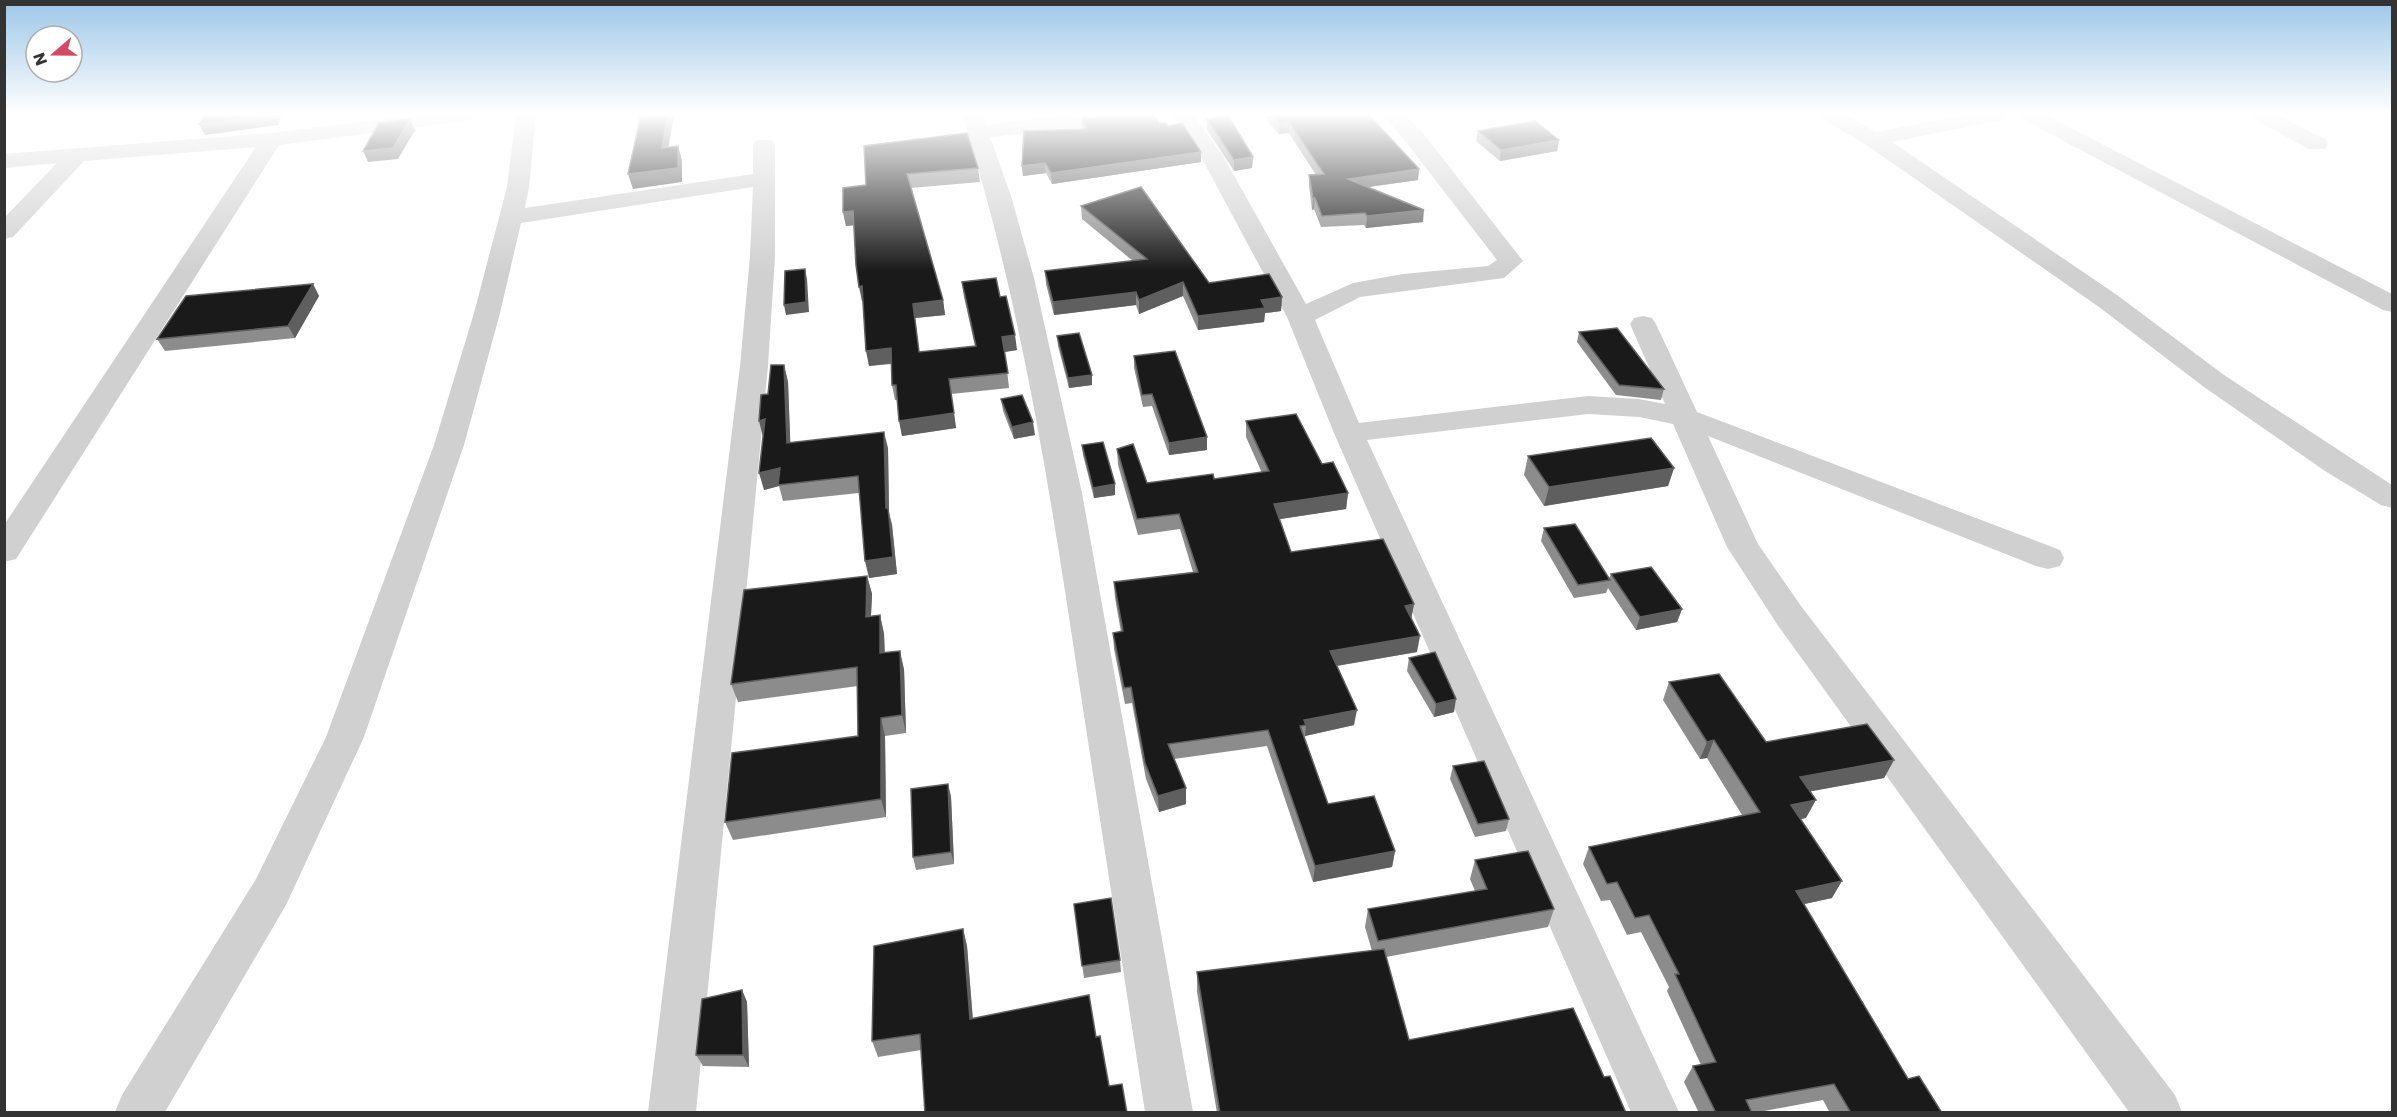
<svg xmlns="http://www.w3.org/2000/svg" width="2397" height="1117" viewBox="0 0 2397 1117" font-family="Poppins,sans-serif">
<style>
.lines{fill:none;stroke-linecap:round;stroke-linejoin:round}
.minor{fill:#d0d0d0;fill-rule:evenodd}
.wall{fill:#8c8c8c}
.shaded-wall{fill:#5f5f5f}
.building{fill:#1a1a1a;stroke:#5f5f5f;stroke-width:1.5}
</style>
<rect width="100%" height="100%" fill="#fff"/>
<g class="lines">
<path class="minor" d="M414 115H475L472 119 465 121 279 145 16 559 4 562V525L256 147 84 161 13 237 4 239V218L57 163 4 168V154L272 133Z
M516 115H536L529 187 525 208 753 174V145L756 140H772L775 145V256L768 366 696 1112H648L740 366 750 256 753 187 521 223 500 313 464 445 364 737 286 905 165 1112H115L122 1095 256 879 326 737 434 445 474 313 507 187Z
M962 115H983L986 125 1062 115 1136 117 1132 121 1125 123 990 137 1011 196 1034 278 1082 493 1193 1112H1145C1122 962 1099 813 1076 663 1048 478 1019 294 962 115Z
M1172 115H1193L1223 156 1306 304 1353 283 1403 274 1488 266 1497 260 1406 142 1383 115H1405L1422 132 1523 261 1504 278 1360 297 1315 320 1359 423 1588 396 1639 399 1665 404 1630 324 1634 318 1643 316 1652 318 1656 324 1697 412 2060 550 2064 558 2060 566 2048 569 2036 566 1708 436 1758 544 1801 606 2175 1095 2182 1112H2129L1777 624 1727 547 1673 424 1639 417 1588 414 1367 440 1679 1112H1631L1334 433 1287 317 1201 157Z
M1820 115H1846L1876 132 1964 115H2007L2004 119 1997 121 1892 142 2117 295 2224 375 2392 485V508L2381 505 2325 471 2204 387 2099 307 1865 144 1823 119Z
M2019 115H2046L2392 294V312L2383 310 2022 119Z
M2251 115H2277L2325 139 2328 144 2325 149H2309L2254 119Z"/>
</g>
<path class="wall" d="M1262 115H1369L1418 180 1368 187 1423 222 1366 228 1364 225 1321 227 1314 209 1312 210 1309 186V175H1316L1289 133 1279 134Z
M1081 118 1159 123 1168 126 1201 162 1052 184 1046 173 1023 176 1022 166 1082 130Z
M1207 119 1253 157 1252 168 1234 171 1207 130Z
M1478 131 1559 140 1557 151 1500 161 1476 141Z
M864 146 978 168 980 182 911 188 943 300 945 315 915 318 919 352 975 346 964 297 962 282 1000 297 1017 350 1005 352 1009 388 951 394 956 428 902 436 897 400H895L892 385V364L869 366 863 301H862L854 225 846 226 843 212 866 185Z
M1081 206 1209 283 1282 297 1281 311 1265 313 1264 322 1198 330 1183 296 1139 314 1136 305 1054 315 1046 284 1045 271 1133 261 1082 219Z
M313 284 319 296 295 338 165 351 157 339Z
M1579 332 1664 389 1661 400 1616 395 1577 342Z
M1057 336 1092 385 1069 388 1058 346Z
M1134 356 1207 450 1169 455 1152 406 1143 407 1134 368Z
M784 365 788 382 790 442 888 448 889 513 892 525 897 574 869 578 859 493 783 501 779 486 764 490 768 394Z
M1001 399 1035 435 1014 439 1003 411Z
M1246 421 1322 464 1348 493 1346 509 1280 519 1291 552 1414 604 1411 619 1417 652 1337 666 1354 725 1305 736V738L1328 804 1395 851 1392 867 1313 882 1267 746 1174 759 1186 788V804L1159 812 1146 779 1132 703 1125 704 1114 649 1113 633 1121 632 1115 598 1114 582 1193 572 1180 529 1138 535 1118 465 1117 449 1147 483 1214 479 1262 473 1246 437Z
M1082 445 1115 495 1094 498 1083 455Z
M1528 456 1674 468 1668 486 1544 506 1524 475Z
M1544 528 1609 579 1611 574 1682 609 1677 622 1636 630 1608 588 1606 593 1574 598 1541 541Z
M867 576 872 594 871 616 880 615 884 634 885 653 904 669 906 733 885 736 886 817 733 840 725 822 858 736V686L738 702 731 684Z
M1409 658 1454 712 1434 717 1407 671Z
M1669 682 1766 742 1894 760 1884 778 1810 791 1806 818 1801 819 1832 898 1804 904 1908 1079 1942 1113H1830L1823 1100 1754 1113H1699L1684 1082 1693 1066 1701 1065 1667 991 1669 987 1641 932 1627 935 1610 900 1601 901 1583 864 1589 847 1742 815 1707 758 1700 759 1663 700Z
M1453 766 1509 819 1506 831 1475 837 1450 779Z
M948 784 951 797 954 864 916 870 913 857Z
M1475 860 1554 909 1548 927 1386 957 1409 1040 1604 1077 1626 1113H1217L1197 992V972L1372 951 1365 927 1368 909 1475 891 1470 879Z
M1074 904 1120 960 1121 972 1084 978Z
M963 929 967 946 973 1019 1096 1037 1109 1086 1127 1113 921 1050 878 1057 872 1041Z
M742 990 747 1002 749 1067 703 1066 696 1055Z"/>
<path class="shaded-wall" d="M269 115H282L278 125 205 135 199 124Z
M668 115H674L666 162 662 148Z
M410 119 415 130 398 159 368 162 363 151Z
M1289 122V133L1279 134 1280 124Z
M1559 140 1557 151 1500 161 1501 150Z
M678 146 682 160V182L633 189 628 174Z
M1201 152V162L1052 184 1051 173Z
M1253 157 1252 168 1234 171V160Z
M1045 163 1046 173 1023 176 1022 166Z
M1419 169 1418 180 1347 190 1348 179Z
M1313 198H1315L1314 209 1312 210Z
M1424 210 1423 222 1366 228 1367 216Z
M853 211 856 225 846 226 843 212Z
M805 269 807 279 809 312 786 315 784 305Z
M1183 282V296L1139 314V300Z
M313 284 319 296 295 338 288 326Z
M862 286 865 301H862L859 287Z
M1136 292V305L1054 315 1053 302Z
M1282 297 1281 311 1265 313 1264 322 1198 330V316L1261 300Z
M943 300 945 315 915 318 921 367 913 304Z
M1015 335 1017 350 1004 352 1002 337Z
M891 348 894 363 869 366 866 351Z
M784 365 788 382 791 459 787 443Z
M1092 375V385L1069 388 1068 378Z
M954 413 956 428 902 436 899 421Z
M765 419 763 437 759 421Z
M1033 422 1035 435 1014 439 1012 427Z
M884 432 888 448 889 513 892 525 897 574 869 578 865 561 886 508Z
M1207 437V450L1169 455V443Z
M780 468 779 486 764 490 759 473Z
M1674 468 1668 486 1544 506 1549 487Z
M1115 484V495L1094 498 1093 488Z
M1348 493 1346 509 1274 520V504Z
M867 576 872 594 870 635 866 617Z
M1414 604 1411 620 1405 606Z
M1682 609 1677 622 1636 630 1640 617Z
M880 615 884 634 885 671 880 653Z
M1420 636 1417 652 1329 667 1330 651Z
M900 651 904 669 906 733 902 715Z
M1456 699 1454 712 1434 717 1436 704Z
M1357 710 1354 725 1305 736 1306 725 1304 720Z
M881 718 885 736 886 817 881 799Z
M1714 740 1707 758 1700 759 1707 742Z
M1894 760 1884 778 1791 795 1800 777Z
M948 784 951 797 954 864 951 852Z
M1186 788V804L1159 812 1158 796Z
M1816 800 1806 818 1782 822 1791 805Z
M1395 851 1392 867 1313 882 1315 866Z
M1842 881 1832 898 1786 908 1796 891Z
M963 929 967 946 974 1036 970 1019Z
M742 990 747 1002 749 1067 743 1055Z"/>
<path class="building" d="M205 115H269L199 124Z
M641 115H668L662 148 678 146V168L628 174Z
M1134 115H1154L1159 123H1166L1168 126 1182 123 1201 152 1051 173 1045 163 1022 166 1024 131 1086 129 1081 118Z
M1228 115 1253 157 1234 160 1207 119Z
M1272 115H1369L1419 169 1348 179 1424 210 1367 216 1365 213 1322 216 1315 198H1313L1309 175 1324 174 1289 122 1280 124Z
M410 119 393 148 363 151 379 123Z
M1535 121 1559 140 1501 150 1478 131Z
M967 133 978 168 907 174 943 300 913 304 919 352 976 346 962 282 996 278 1000 297 1006 296 1015 335 1002 337 1008 373 949 379 954 413 899 421 896 385H892L891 348 866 351 862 286 859 287 856 265 853 211 843 212V188L866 185 864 146Z
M1141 187 1209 283 1269 274 1282 297 1261 300 1265 308 1198 316 1183 282 1139 300 1136 292 1053 302 1045 271 1147 259 1081 206Z
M805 269 806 302 784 305 785 271Z
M313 284 288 326 157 339 186 296Z
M1617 328 1664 389 1619 385 1579 332Z
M1079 333 1092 375 1068 378 1057 336Z
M1175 351 1207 437 1169 443 1152 394 1142 395 1134 356Z
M771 365H784L787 443 884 432 886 508H888L893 557 865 561 858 476 778 485 780 468 759 473 765 419 759 421 761 395 768 394Z
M1022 395 1033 422 1012 427 1001 399Z
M1296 414 1322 464 1333 462 1348 493 1274 504 1291 552 1383 539 1414 604 1405 606 1420 636 1330 651 1357 710 1304 720 1306 725 1300 726 1328 804 1374 796 1395 851 1315 866 1268 730 1168 744 1186 788 1158 796 1145 763 1131 687 1124 688 1113 633 1123 631 1114 582 1198 572 1179 514 1137 519 1117 449 1133 444 1147 483 1213 474 1214 479 1269 471 1246 421Z
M1651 438 1674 468 1549 487 1528 456Z
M1103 442 1115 484 1093 488 1082 445Z
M1575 524 1610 580 1578 585 1544 528Z
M1651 567 1682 609 1640 617 1611 574Z
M867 576 866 617 880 615V653L900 651 902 715 881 718V799L725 822 732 753 858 736 857 667 731 684 744 590Z
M1435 652 1456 699 1436 704 1409 658Z
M1719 674 1766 742 1867 724 1894 760 1800 777 1816 800 1791 805 1842 881 1796 891 1908 1079 1919 1076 1942 1113H1851L1834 1084 1746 1100 1752 1113H1716L1693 1066 1716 1062 1675 974H1679L1649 915 1635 918 1617 882 1607 884 1589 847 1760 812 1714 740 1707 742 1669 682Z
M1484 761 1509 819 1478 824 1453 766Z
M948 784 951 852 913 857 911 789Z
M1528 851 1554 909 1378 941 1368 909 1487 889 1475 860Z
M1111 898 1120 960 1082 966 1074 904Z
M963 929 970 1019 1089 995 1096 1037 1100 1036 1109 1086 1122 1084 1127 1113H925L920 1034 872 1041 874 946Z
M1384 949 1409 1040 1573 1008 1604 1077 1610 1076 1626 1113H1220L1197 972Z
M742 990 743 1055H696L702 999Z"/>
<linearGradient id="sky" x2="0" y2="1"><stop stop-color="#9dc6e8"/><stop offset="0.42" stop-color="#fff"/><stop offset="1" stop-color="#fff" stop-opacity="0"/></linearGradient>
<rect width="2397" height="271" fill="url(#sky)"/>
<rect width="2397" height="1117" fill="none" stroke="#333333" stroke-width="12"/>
<g transform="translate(54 54) rotate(250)"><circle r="28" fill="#ffffff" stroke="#adadad" stroke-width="1.5"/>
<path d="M0-4.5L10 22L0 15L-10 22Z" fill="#d34b63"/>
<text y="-9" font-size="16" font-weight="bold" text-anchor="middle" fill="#333333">N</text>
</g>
</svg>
